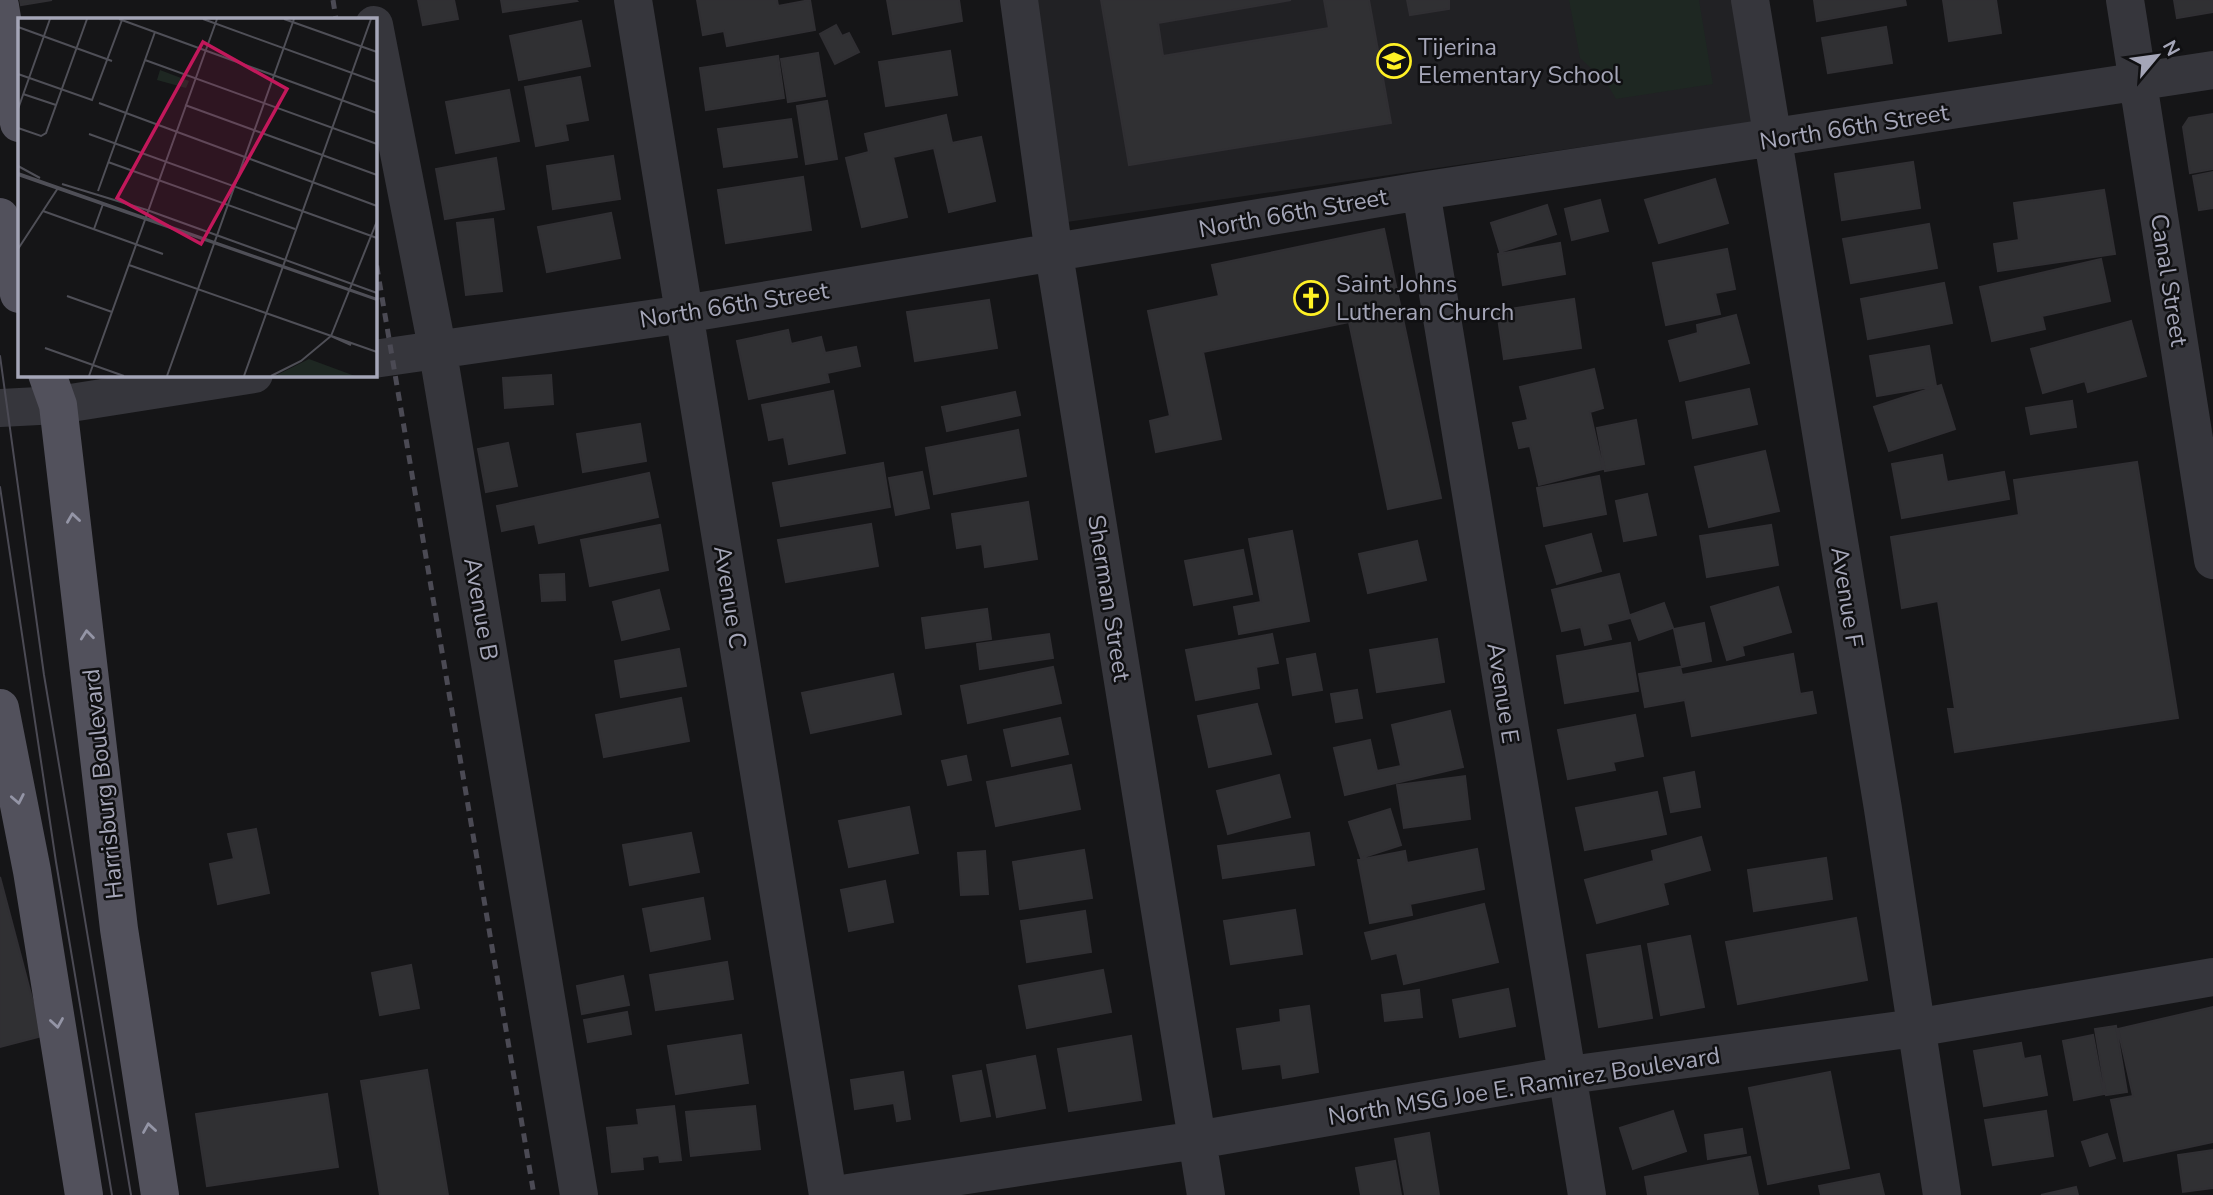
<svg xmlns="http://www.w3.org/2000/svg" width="2213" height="1195" viewBox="0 0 2213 1195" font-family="'Nunito Sans',sans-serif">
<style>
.built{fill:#212124}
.green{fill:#1e2722}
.building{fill:#303033;stroke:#302f33;stroke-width:2}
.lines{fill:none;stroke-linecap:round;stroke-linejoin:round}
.minor{stroke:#36363c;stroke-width:38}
.major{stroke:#52515c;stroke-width:38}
.tram{stroke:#4b4a54;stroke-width:2}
.rail{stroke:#4b4a54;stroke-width:5;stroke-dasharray:9 7;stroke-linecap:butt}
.oneway{stroke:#9495a6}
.labels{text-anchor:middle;stroke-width:5;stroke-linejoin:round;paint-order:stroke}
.poi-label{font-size:24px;fill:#a5a6b8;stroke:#101012;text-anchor:start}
.street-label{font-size:24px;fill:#a5a6b8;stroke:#101012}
.inset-road{fill:none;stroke:#4f4f57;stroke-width:2}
.view{fill:#c2185b;fill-opacity:0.15;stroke:#c2185b;stroke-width:3.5}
.inset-edge{fill:none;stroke:#a5a6b8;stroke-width:3.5}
</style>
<rect width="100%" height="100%" fill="#151517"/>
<path class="built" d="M1036 0H1733L1753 122 1067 222Z"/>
<path class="green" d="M1569 0H1699L1713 84 1616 99 1606 82 1580 58Z"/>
<path class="building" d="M20 0H52L21 5Z
M418 0H454L458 19 423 25Z
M501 0H576L577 1 503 12Z
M697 0H777L778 6 810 0 815 30 727 46 724 31 703 35Z
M887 0H959L962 21 893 34Z
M1101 0H1291L1158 23 1163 56 1329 28 1324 0H1369L1391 123 1129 165Z
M1407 0H1449V9L1410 15Z
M1814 0H1905L1906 5 1817 21Z
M1943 0H1996L2001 33 1949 41Z
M2174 0H2213V12L2177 18Z
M581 21 590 66 519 80 510 36Z
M836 25 842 36 849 33 859 52 835 64 820 34Z
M1886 27 1892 63 1828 73 1822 38Z
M950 51 957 95 886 106 879 62Z
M818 53 825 96 788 102 781 59Z
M778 56 784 98 706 110 700 68Z
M580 77 588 120 565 124 568 140 536 146 525 87Z
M509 90 519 141 456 153 446 102Z
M827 101 837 159 806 164 797 106Z
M2213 114V169L2190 173 2183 127 2189 118Z
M946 115 952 143 981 137 995 201 949 212 934 148 893 157 907 217 862 227 846 158 869 152 865 134Z
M791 119 797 157 724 167 718 129Z
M613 156 620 199 553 209 547 166Z
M496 158 504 209 445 219 436 169Z
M1913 162 1920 208 1842 220 1835 174Z
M2213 172V208L2199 210 2193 176Z
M803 177 811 230 726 243 718 190Z
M1715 179 1728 223 1659 243 1645 200Z
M2104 190 2115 254 1998 271 1994 244 2019 240 2014 203Z
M1600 200 1608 231 1572 240 1565 209Z
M1547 205 1556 234 1500 252 1491 223Z
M611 213 620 258 547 272 538 227Z
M493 219 502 291 466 295 457 223Z
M1929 224 1937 268 1851 283 1843 239Z
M1384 229 1441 498 1388 509 1349 322 1203 352 1221 439 1156 452 1150 421 1170 416 1148 311 1219 296 1212 265Z
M1560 243 1565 274 1503 285 1498 254Z
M1727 249 1735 289 1715 293 1720 314 1666 325 1653 263Z
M2101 259 2110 301 2042 316 2045 329 1992 341 1980 287Z
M1944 283 1952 323 1868 339 1861 299Z
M1574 299 1581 348 1504 359 1497 311Z
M989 300 997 348 915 361 907 312Z
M1736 315 1749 363 1680 381 1669 341 1698 333 1697 325Z
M2131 321 2146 376 2088 392 2085 381 2043 393 2031 349Z
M788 330 791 344 821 337 825 353 856 347 860 366 827 373 829 382 749 399 737 341Z
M1929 346 1936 386 1877 396 1870 356Z
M1594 369 1603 408 1590 412 1603 469 1539 485 1530 446 1519 448 1513 423 1528 420 1520 387Z
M551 375 553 404 505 408 503 378Z
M1941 385 1955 429 1889 451 1874 407Z
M1749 389 1757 424 1693 438 1686 402Z
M833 391 845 453 789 464 784 437 769 440 762 405Z
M1015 392 1020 415 947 431 942 407Z
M2072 401 2076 427 2031 434 2026 408Z
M1636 420 1644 464 1605 471 1597 428Z
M640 424 646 461 583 472 577 434Z
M1018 430 1026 476 934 494 926 448Z
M508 443 517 486 486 492 478 449Z
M1765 451 1779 511 1709 527 1695 467Z
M1942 455 1947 482 2004 472 2009 499 1902 518 1892 464Z
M2137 462 2178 718 1955 752 1948 709H1955L1938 601 1902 608 1891 537 2019 515 2014 480Z
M883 463 890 507 781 526 773 483Z
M922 472 929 508 896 515 889 478Z
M649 473 658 517 539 543 535 524 502 531 497 506Z
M1599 476 1606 514 1544 526 1537 488Z
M1647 494 1656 535 1624 541 1616 501Z
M1028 502 1037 559 985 567 982 544 957 548 952 514Z
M871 524 878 566 786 582 778 540Z
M660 525 668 570 590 586 581 540Z
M1771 525 1778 565 1707 577 1700 536Z
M1292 531 1309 621 1239 634 1234 607 1261 602 1249 539Z
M1591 534 1601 571 1557 584 1546 546Z
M1417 541 1426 580 1368 593 1359 554Z
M1243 550 1252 594 1194 605 1185 561Z
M564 574 565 600 542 601 540 575Z
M1619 574 1630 618 1607 624 1611 639 1585 645 1581 627 1562 631 1552 590Z
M1778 587 1791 632 1742 646 1744 655 1727 660 1711 607Z
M659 590 669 629 622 640 613 602Z
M1664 603 1673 628 1639 640 1630 615Z
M987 609 991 639 926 648 922 618Z
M1704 623 1711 661 1682 667 1674 629Z
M1049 634 1053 658 980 669 977 644Z
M1272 634 1278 663 1256 667 1259 688 1196 700 1186 650Z
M1437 639 1444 682 1377 692 1370 650Z
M1630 643 1638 691 1565 703 1557 656Z
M679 649 686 686 621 697 615 661Z
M1315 654 1322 690 1293 695 1287 659Z
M1793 654 1800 694 1812 692 1816 713 1692 736 1685 700 1645 707 1639 674 1680 667 1682 675Z
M1053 667 1061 703 968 723 961 686Z
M893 674 901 714 811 733 802 693Z
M1357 690 1362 718 1336 722 1331 694Z
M681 698 689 741 604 757 596 715Z
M1257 704 1271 754 1209 767 1198 716Z
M1450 711 1463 767 1345 795 1334 748 1370 740 1377 771 1401 766 1392 725Z
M1635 715 1643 756 1613 762 1615 770 1568 779 1558 730Z
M1060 718 1068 754 1012 766 1004 730Z
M966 756 971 780 948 785 942 761Z
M1071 765 1080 809 996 826 987 782Z
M1694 772 1700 807 1671 812 1664 778Z
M1279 775 1290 817 1228 834 1217 791Z
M1465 776 1470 819 1404 828 1397 785Z
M1657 792 1666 834 1585 850 1576 808Z
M909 807 918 853 849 867 839 821Z
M1390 809 1401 845 1361 858 1349 822Z
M256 829 269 893 218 904 210 864 234 859 228 834Z
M691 833 699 872 630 885 623 845Z
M1309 833 1314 865 1223 878 1218 846Z
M1701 837 1710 870 1663 883 1668 904 1597 923 1585 880 1654 861 1652 851Z
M1477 849 1484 889 1410 904 1412 915 1370 923 1358 860 1405 851 1407 863Z
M1084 850 1092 898 1020 909 1013 862Z
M985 851 988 894 961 895 958 853Z
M1826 858 1832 899 1754 911 1748 870Z
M0 877 42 1036 0 1047Z
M885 881 893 922 849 931 841 890Z
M703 898 710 939 651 951 643 909Z
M1484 904 1498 962 1404 984 1397 953 1372 959 1365 933Z
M1295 910 1302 954 1231 964 1224 921Z
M1085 911 1091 952 1027 962 1021 921Z
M1856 918 1867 980 1738 1004 1726 942Z
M1690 936 1704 1007 1661 1015 1648 944Z
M1640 946 1652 1018 1599 1027 1587 955Z
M727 962 733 999 656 1010 650 975Z
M411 965 419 1008 380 1015 372 973Z
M1103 970 1111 1012 1027 1028 1019 986Z
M623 976 629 1005 582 1014 577 986Z
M1508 989 1515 1026 1460 1037 1453 1000Z
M1419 990 1422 1017 1385 1021 1382 995Z
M1309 1006 1318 1072 1283 1078 1281 1064 1243 1069 1237 1029 1281 1022 1280 1010Z
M2213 1007V1142L2124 1161 2111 1100 2133 1096 2118 1029Z
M627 1012 631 1034 588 1042 584 1020Z
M2116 1026 2127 1092 2106 1095 2095 1029Z
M741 1035 748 1083 676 1094 668 1046Z
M2093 1035 2104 1094 2074 1100 2063 1041Z
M1131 1036 1141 1100 1069 1111 1058 1049Z
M2021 1043 2024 1059 2040 1056 2047 1095 1984 1106 1974 1051Z
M1035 1056 1045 1108 997 1117 987 1065Z
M427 1070 448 1195H380L361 1081Z
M981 1071 990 1116 961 1121 953 1076Z
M903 1072 910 1119 897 1121 894 1103 855 1109 851 1080Z
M1830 1072 1849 1168 1768 1184 1749 1088Z
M327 1094 338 1167 207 1186 196 1114Z
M674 1106 681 1160 660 1162 659 1155 642 1157 643 1169 612 1172 607 1128 639 1125 637 1110Z
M755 1106 760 1149 691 1156 686 1112Z
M1673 1111 1686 1151 1633 1169 1620 1128Z
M2046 1111 2053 1156 1993 1165 1985 1120Z
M1742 1129 1746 1153 1708 1159 1705 1135Z
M1429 1133 1439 1195H1405L1395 1139Z
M2107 1134 2115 1158 2090 1166 2082 1142Z
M2213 1150V1188L2183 1192 2178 1155Z
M1750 1157 1758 1195H1648L1645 1177Z
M1395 1161 1401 1195H1361L1356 1168Z
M1879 1174 1884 1195H1821L1819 1186Z
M2076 1187 2078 1195H2041Z"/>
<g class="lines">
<path class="minor" d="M633 0 828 1195
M1019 0 1054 254 1206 1195
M1750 0 1883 809 1942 1195
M2125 0 2213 560
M374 25 437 347 579 1195
M1421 191 1587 1195
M374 359 684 314 1421 191 2213 70
M0 408 58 405 254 374
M835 1195 1197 1140 1569 1075 1915 1028 2213 977"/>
<path class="major" d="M0 6 19 123
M0 217 19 294
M47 374 58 405 119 929 160 1195
M0 708 32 871 84 1195"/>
<path class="tram" d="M0 356 44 675 131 1195
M0 487 56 862 112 1195"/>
<path class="rail" d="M333 0 336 19
M374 250 534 1195"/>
</g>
<defs><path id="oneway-chevron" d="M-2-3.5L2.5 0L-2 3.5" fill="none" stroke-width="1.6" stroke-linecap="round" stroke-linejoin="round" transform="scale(1.75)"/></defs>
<g class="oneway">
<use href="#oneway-chevron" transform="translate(73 518) rotate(-98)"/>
<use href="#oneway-chevron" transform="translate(87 635) rotate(-96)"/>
<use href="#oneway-chevron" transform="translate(18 799) rotate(79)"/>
<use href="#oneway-chevron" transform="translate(57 1023) rotate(81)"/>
<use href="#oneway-chevron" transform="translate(149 1128) rotate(-99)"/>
</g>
<defs>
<g id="school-ring" transform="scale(1.75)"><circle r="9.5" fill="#101012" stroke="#fff125" stroke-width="1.5"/><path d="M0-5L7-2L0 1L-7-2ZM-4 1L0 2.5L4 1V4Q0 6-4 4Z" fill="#fff125"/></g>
<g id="church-ring" transform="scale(1.75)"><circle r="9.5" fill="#101012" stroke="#fff125" stroke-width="1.5"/><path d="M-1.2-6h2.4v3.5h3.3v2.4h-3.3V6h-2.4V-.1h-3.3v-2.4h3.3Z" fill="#fff125"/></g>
</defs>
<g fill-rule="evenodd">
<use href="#school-ring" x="1394" y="61"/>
<use href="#church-ring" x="1311" y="298"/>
</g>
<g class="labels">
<g class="poi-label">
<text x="1418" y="55">Tijerina<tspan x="1418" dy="28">Elementary School</tspan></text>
<text x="1336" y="292">Saint Johns<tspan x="1336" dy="28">Lutheran Church</tspan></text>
</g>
<g class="street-label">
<text transform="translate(1854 127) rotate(-9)" y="8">North 66th Street</text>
<text transform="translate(1293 213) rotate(-10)" y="8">North 66th Street</text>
<text transform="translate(2169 280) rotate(81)" y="8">Canal Street</text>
<text transform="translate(734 305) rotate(-9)" y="8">North 66th Street</text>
<text transform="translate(730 597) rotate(81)" y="8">Avenue C</text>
<text transform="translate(1847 597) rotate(81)" y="8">Avenue F</text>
<text transform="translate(1109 598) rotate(81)" y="8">Sherman Street</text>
<text transform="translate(481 609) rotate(80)" y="8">Avenue B</text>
<text transform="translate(1503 693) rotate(81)" y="8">Avenue E</text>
<text transform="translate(103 784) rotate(-96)" y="8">Harrisburg Boulevard</text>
<text transform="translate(1524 1086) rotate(-9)" y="8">North MSG Joe E. Ramirez Boulevard</text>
</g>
</g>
<g transform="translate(18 18)">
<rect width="359" height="359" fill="#151517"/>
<path d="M142 52 171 63 168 70 139 62ZM291 341 337 358H257Z" fill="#1e2722"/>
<path class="inset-road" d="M101 1 359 95M185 1 359 64M266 1 359 34M0 9 94 43M127 42 359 126M0 56 74 82 104 2M5 76 38 87M81 85 359 188M167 87 359 157M0 91 32 1M0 110 23 118 28 115 69 1M71 116 359 220M90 144 277 211M0 148 22 160M0 155 359 281M0 157 359 282M44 166 129 192 359 275M80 173 137 14M25 193 145 236M76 211 85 186M0 231 40 170M111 247 359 334M49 278 94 294M313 318 333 327M27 330 106 358M71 358 199 1M149 358 276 1M226 358 353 1M253 358 283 343 313 318 359 203"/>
<path class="view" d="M185 24 269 71 183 226 99 180Z"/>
<rect width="359" height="359" class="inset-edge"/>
</g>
<g transform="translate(2157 56) rotate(61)" stroke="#101012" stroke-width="5" paint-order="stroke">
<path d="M0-5L12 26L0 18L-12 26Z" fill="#a5a6b8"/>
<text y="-10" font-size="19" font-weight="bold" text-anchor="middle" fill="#a5a6b8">N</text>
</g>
</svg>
